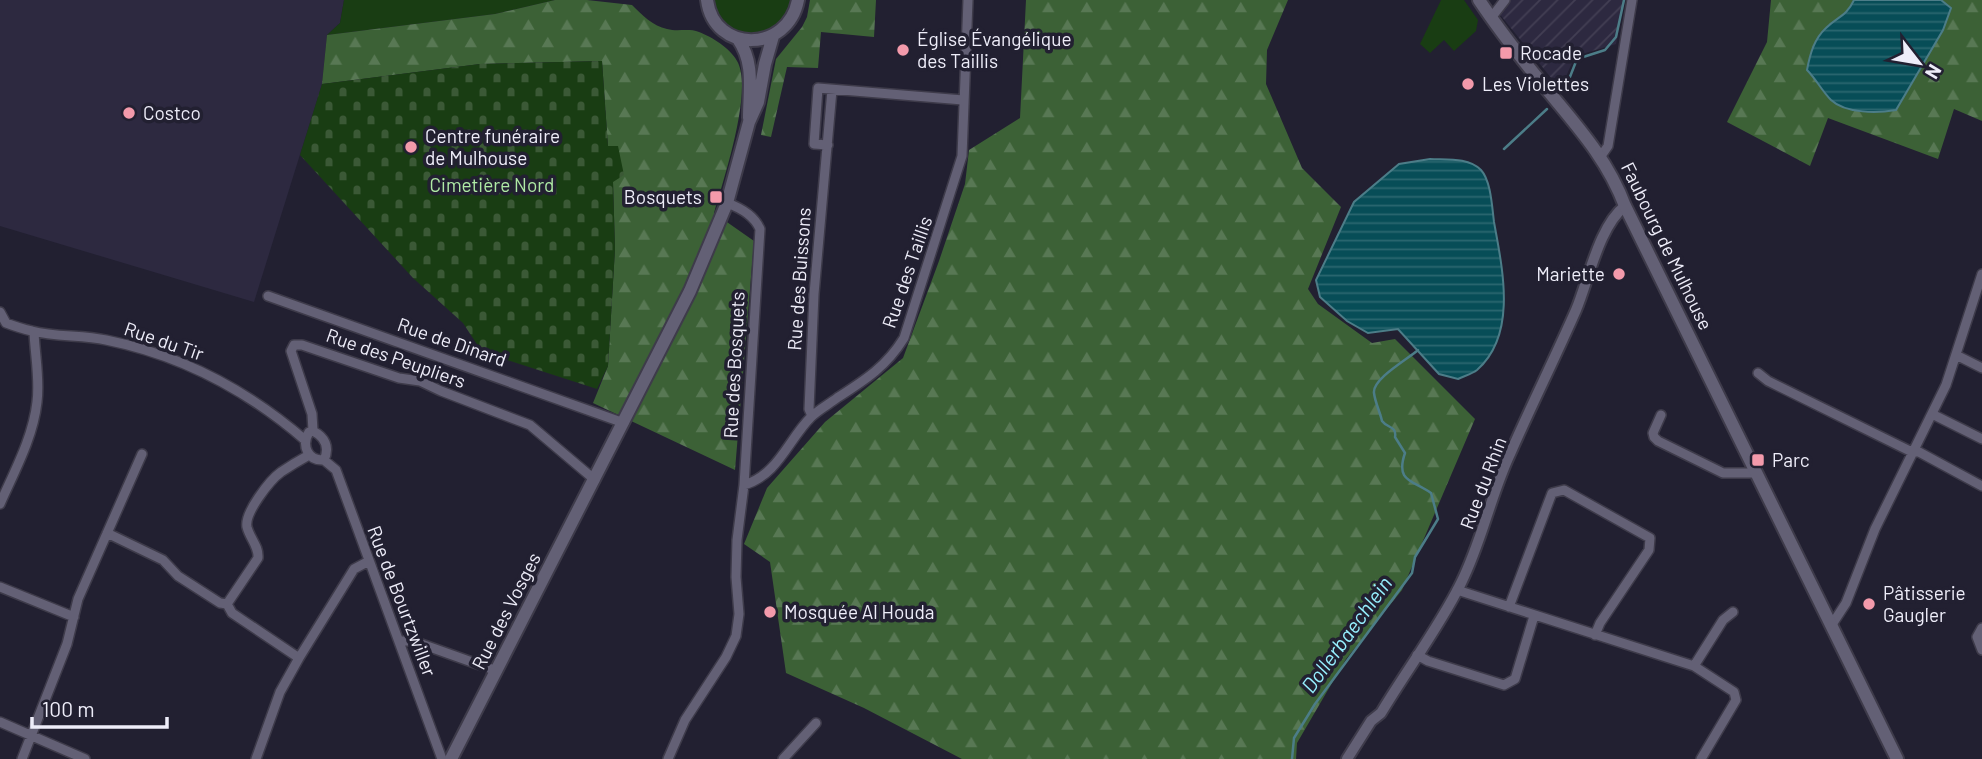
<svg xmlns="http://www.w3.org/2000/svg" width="1982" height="759" viewBox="0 0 1982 759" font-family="Barlow,sans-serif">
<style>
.built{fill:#2d2940}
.industrial{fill:url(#industrial-furrows)}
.green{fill:#193d13}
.forest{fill:url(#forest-firs)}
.cemetery{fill:url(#cemetery-stones)}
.water{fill:url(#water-rules);stroke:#4c7d88;stroke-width:2}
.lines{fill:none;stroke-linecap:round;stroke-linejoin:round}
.stream{stroke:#4c7d88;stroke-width:2.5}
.minor-casing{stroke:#3e3b4a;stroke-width:12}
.tertiary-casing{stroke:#3e3b4a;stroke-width:14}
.secondary-casing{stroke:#3e3b4a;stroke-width:16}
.minor{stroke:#636075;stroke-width:9}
.tertiary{stroke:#636075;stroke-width:10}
.secondary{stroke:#636075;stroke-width:12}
.poi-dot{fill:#f39aab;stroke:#222031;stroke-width:2.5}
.labels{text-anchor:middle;stroke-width:7;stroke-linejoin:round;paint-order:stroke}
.poi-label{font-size:19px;fill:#eeedf9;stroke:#222031;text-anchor:start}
.park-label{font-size:19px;fill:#afeaa5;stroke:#222031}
.street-label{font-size:19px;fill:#eeedf9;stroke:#222031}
.water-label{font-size:21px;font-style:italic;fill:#96effe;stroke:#222031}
</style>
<defs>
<pattern id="industrial-furrows" width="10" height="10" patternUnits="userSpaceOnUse" patternTransform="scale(1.75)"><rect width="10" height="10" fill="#2d2940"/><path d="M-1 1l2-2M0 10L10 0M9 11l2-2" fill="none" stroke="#423e53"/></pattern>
<pattern id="forest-firs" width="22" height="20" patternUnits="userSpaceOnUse" patternTransform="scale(1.75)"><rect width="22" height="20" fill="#3c6136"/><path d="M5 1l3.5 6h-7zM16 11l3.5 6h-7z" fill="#587854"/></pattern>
<pattern id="cemetery-stones" width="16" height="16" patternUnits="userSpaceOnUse" patternTransform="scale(1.75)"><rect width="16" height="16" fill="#193d13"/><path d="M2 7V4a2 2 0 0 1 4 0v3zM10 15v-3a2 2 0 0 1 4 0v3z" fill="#3b5936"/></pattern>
<pattern id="water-rules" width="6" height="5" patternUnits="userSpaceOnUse" patternTransform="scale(1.75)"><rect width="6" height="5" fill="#074d57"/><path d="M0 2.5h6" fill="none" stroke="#2b6770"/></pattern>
</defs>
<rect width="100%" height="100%" fill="#222031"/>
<path class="built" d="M0 0H344L340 23 327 35 322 84 254 302 0 226Z"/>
<path class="industrial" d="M1497 0H1624L1616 44 1575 56 1564 81 1556 84 1494 7Z"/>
<path class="green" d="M344 0H555L495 14 327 35 340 23Z
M712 0H791C782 46 725 46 712 0Z
M1441 0H1464L1478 20 1476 31 1454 51 1444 40 1430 53 1420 44Z"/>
<path class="forest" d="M555 0H587L632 5C642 15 653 26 667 29 677 32 689 28 699 32 712 37 730 48 737 61 754 89 723 181 714 213L754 241 735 470 593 403 608 366 615 249 613 182 608 147 602 61 480 64 322 84 327 35 495 14Z
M810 0H876L874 37 821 32 818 68 787 67 771 137 761 135 776 59 802 27 807 17Z
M1026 0H1288L1267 50 1266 84 1302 168 1341 207 1308 289 1318 304 1372 343 1395 339 1475 419 1402 590 1346 659 1297 743 1296 759H962L864 708 786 673 770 562 744 544 767 488 825 422 903 358 939 261 965 184 969 150 1020 118Z
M1771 0H1854C1848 13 1841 19 1828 25L1807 70 1818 82 1906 94 1943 30 1951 9 1941 0H1982V121L1954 109 1938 159 1828 118 1810 166 1727 122 1767 42Z"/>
<path class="cemetery" d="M602 61 608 146H618L624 175 613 182 615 249 608 366 597 389 482 352 463 323 413 278 300 155 322 84 480 64Z"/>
<path class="water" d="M1854 0H1941L1951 8 1943 30 1896 110C1878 113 1846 114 1831 100 1822 91 1816 79 1807 70 1810 54 1814 39 1826 28 1838 16 1846 17 1854 0Z
M1430 159C1446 160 1468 157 1481 170 1491 181 1492 207 1494 222 1502 267 1518 334 1477 370 1472 374 1464 376 1458 379L1439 374 1398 329 1368 333 1347 321 1320 297 1316 280 1354 202 1399 164Z"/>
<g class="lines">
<path class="stream" d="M1564 92 1577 59 1605 50 1616 37 1624 0
M1504 149 1547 109
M1292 759 1294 738 1315 704 1412 573 1415 557 1438 519 1431 493C1413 480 1395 482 1405 453L1395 437C1397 426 1387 428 1382 421 1380 412 1375 402 1374 393 1372 379 1408 359 1418 350"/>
<g class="minor-casing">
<path id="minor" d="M1491 18 1505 0
M828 145 814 144 818 88 963 100
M1601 156 1608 146 1632 0
M268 296 624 423
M0 312 6 323C14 326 23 329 32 331 55 337 82 335 106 340 181 355 247 390 305 440
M1956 355 1982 368
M1758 373 1768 381 1912 452H1919L1982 486
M1932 414 1982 439
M1661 415 1653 433 1654 437 1658 441 1723 473H1756
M812 416 809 409 814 294 832 90
M313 431 312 414 291 351 294 345H302L399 378 420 381 441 391 530 425 595 480
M313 431C325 437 330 447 324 460 308 461 301 446 309 432Z
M324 460 336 470 442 759
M744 485C778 475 788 440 811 417 818 410 829 404 837 398 865 380 886 367 904 338L962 156 968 0
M0 504C14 472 33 438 37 402 40 379 35 356 34 332
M107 533 163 560 178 576 220 603 227 604 232 613 299 658
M0 587 74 617
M1457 590 1694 666 1734 692 1736 700 1701 759
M227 604 258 558C259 546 250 539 247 527 244 513 270 480 281 472 290 466 300 460 309 455
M1509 607 1552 493 1564 490 1650 538 1649 550 1600 623 1595 635
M1831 626 1846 603 1875 529 1946 385 1982 274
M1982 628 1977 637 1982 650
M399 641H413L497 671
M1417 655 1428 661 1504 685 1515 679 1534 616
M1694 666 1723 620 1733 612
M0 722 85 759
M22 759 67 644 78 599 142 454
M256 759 280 692 299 658 354 569 369 561
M668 759 685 720 726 657 736 636 739 614 736 577 737 540 744 485 760 229C754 215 741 208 727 203
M783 759 816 723"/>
</g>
<g class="tertiary-casing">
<path id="tertiary" d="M1347 759 1371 721 1381 713C1406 671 1440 626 1461 583 1482 541 1490 497 1510 454 1531 406 1555 358 1576 310 1589 279 1599 226 1625 206"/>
</g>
<g class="secondary-casing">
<path id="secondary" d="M707 0C714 54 788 53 798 0
M1479 0C1499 30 1521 58 1544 86 1576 125 1607 158 1625 206L1897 759
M738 39C755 63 749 90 749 118
M451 759 690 291 727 203 749 122 758 102 765 64 773 36"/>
</g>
<use href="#minor" class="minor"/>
<use href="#tertiary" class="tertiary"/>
<use href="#secondary" class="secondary"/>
</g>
<g class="poi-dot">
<circle cx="903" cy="50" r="7"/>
<rect x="1499" y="46" width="14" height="14" rx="3.5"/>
<circle cx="1468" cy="84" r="7"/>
<circle cx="129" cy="113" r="7"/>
<circle cx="411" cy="147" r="7"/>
<rect x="709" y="190" width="14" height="14" rx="3.5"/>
<circle cx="1619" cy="274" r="7"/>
<rect x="1751" y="453" width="14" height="14" rx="3.5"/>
<circle cx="1869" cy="604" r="7"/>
<circle cx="770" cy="612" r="7"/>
</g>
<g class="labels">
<g class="poi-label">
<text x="917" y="46">Église Évangélique<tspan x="917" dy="22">des Taillis</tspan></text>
<text x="1520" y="60">Rocade</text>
<text x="1482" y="91">Les Violettes</text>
<text x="143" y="120">Costco</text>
<text x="425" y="143">Centre funéraire<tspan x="425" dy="22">de Mulhouse</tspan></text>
<text x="702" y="204" text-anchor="end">Bosquets</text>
<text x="1605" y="281" text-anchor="end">Mariette</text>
<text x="1772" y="467">Parc</text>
<text x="1883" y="600">Pâtisserie<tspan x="1883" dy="22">Gaugler</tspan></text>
<text x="784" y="619">Mosquée Al Houda</text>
</g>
<g class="park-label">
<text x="492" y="192">Cimetière Nord</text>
</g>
<g class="street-label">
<text transform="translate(1667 246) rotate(64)" y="7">Faubourg de Mulhouse</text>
<text transform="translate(907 272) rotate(-71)" y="7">Rue des Taillis</text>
<text transform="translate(799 279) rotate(-86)" y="7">Rue des Buissons</text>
<text transform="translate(164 341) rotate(19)" y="7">Rue du Tir</text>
<text transform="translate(452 342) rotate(19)" y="7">Rue de Dinard</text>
<text transform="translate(396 358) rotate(19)" y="7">Rue des Peupliers</text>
<text transform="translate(734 365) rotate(-87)" y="7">Rue des Bosquets</text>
<text transform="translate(1483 483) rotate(-69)" y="7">Rue du Rhin</text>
<text transform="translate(402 601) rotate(69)" y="7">Rue de Bourtzwiller</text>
<text transform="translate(506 611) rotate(-63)" y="7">Rue des Vosges</text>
</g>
<g class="water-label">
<text transform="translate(1347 635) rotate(-54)" y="7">Dollerbaechlein</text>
</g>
</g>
<g transform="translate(1919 63) rotate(121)" stroke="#222031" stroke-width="5" paint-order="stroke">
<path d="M0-5L12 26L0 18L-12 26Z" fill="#eeedf9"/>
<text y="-10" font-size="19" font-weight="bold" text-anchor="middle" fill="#eeedf9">N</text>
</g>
<path d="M32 717v10h135v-10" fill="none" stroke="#eeedf9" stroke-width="3.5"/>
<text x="42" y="717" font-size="21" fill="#eeedf9" stroke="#222031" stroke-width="5" paint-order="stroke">100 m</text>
</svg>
